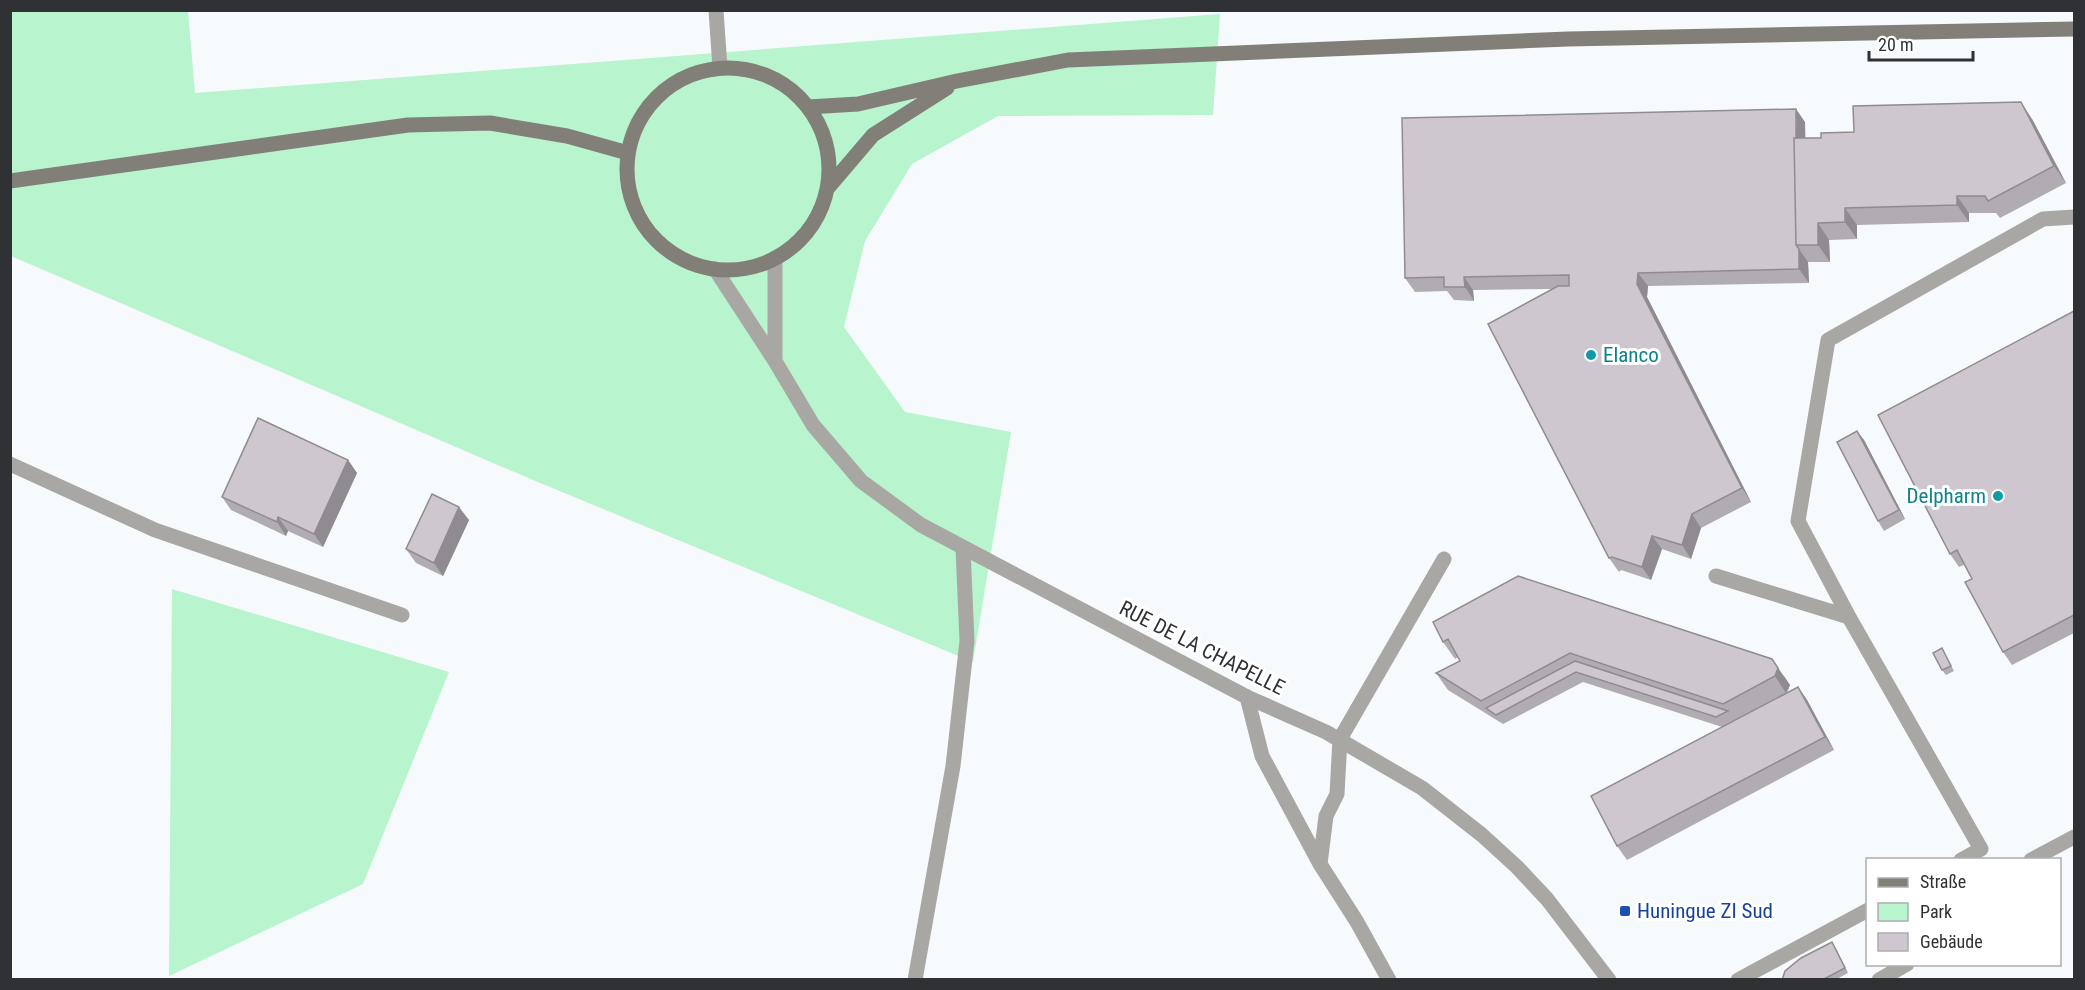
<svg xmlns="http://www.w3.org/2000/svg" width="2085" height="990" viewBox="0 0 2085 990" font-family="'Roboto Condensed',sans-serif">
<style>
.green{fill:#b8f4cd}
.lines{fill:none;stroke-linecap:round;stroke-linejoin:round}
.lane{stroke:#a9a7a3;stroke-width:15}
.street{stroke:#a9a7a3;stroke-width:15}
.secondary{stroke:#827f79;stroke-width:15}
.wall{fill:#b1abb2}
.shaded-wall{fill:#908b91}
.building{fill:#cec7cf;stroke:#908b91;stroke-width:1.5}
.culture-dot{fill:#0f9aa8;stroke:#fff;stroke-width:2}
.transit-dot{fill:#1a4fb4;stroke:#fff;stroke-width:2}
.labels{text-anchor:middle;stroke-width:6;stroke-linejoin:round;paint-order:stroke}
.culture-label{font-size:21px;fill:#0d838f;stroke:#fff;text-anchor:start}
.street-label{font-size:21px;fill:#2f3134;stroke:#fff}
.transit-label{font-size:21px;fill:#164399;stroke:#fff;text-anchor:start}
</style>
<rect width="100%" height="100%" fill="#f7fafd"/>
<path class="green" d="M11 11H188L195 93 1220 14 1213 115 998 116 912 164 865 241 844 327 905 412 1011 432 973 662 533 480 11 256Z
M172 589 449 672 363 884 169 976Z"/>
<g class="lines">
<path class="lane" d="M10 464 155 530 402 615
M1716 576 1849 617 1981 849 1961 860
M1849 617 1798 521 1828 340 2043 219 2074 217
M1247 697 1262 756 1320 864 1326 816 1337 794 1340 739 1444 559
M2031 860 2074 837
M1320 864 1357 922 1389 980
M915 980 953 766 967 641 963 548
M1738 980 1868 910
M1879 980 1907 964"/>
<path class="street" d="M716 10 720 68
M715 269 775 361 813 425 861 481 921 525 1247 697 1326 732 1422 788 1482 835 1517 867 1547 899 1609 980
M775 361V258"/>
<path class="secondary" d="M627 169a101 101 0 1 1 202 0a101 101 0 1 1-202 0Z
M808 107 858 104 957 81 1068 60 1568 39 2074 29
M10 181 408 125 490 123 567 136 628 153
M827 189 873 135 947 88"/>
</g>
<path class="wall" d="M2032 119 2066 183 2000 218 1996 213H1969V222L1857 225V239L1829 240 1830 262H1808L1809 283 1648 286 1647 297 1751 502 1701 528 1691 559 1662 549 1651 580 1621 570 1619 572 1609 558 1554 289 1473 290 1474 301 1454 300 1447 291 1415 292 1405 278 1805 122V138H1821L1854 132Z
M2074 311V633L2012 665 2003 652 1972 579 1964 565 1959 567 1950 554Z
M1857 431 1864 440 1905 519 1884 531 1878 521Z
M348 460 357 473 323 547 288 531 286 536 231 510 222 497Z
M469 520 443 576 416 563 406 549Z
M1433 622 1784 676 1790 685 1787 693 1798 687 1807 700 1834 750 1627 860 1617 846 1722 727 1583 682 1503 724 1448 690 1436 673 1460 661 1458 657 1455 659 1443 642Z
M1942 648 1954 671 1946 675 1942 670Z
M1835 947 1848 973 1835 980H1782Z"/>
<path class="shaded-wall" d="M2021 102 2032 119 2066 183 2054 166Z
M1796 109 1805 122 1808 245H1799Z
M1957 196 1969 213V222L1957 205Z
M1845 208 1857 225V239L1845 222Z
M1818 223 1829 240 1830 262 1818 245Z
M1799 249 1808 262 1809 283 1799 269Z
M1638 273 1648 286 1647 297 1751 502 1742 488 1637 284Z
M1464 277 1473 290 1474 301 1465 287Z
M1857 431 1864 440 1905 519 1899 510Z
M348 460 357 473 323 547 314 534Z
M459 507 469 520 443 576 434 563Z
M1692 514 1701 528 1691 559 1682 545Z
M278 517 288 531 286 536 277 522Z
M1652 536 1662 549 1651 580 1642 567Z
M1772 659 1790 685 1786 693 1775 676Z
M1798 687 1807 700 1834 750 1825 737Z
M1832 942 1835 947 1848 973 1845 968Z"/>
<path class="building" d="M2021 102 2054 166 1988 201 1985 196H1957V205L1845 208V222L1818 223V245H1796L1794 138H1821V133L1854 132 1853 106Z
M1796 109V138H1794L1796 245 1799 249V269L1638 273 1637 284 1742 488 1692 514 1682 545 1652 536 1642 567 1612 557 1609 558 1488 324 1558 286H1569V275L1464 277 1465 287H1444V277L1405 278 1402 118Z
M2074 311V615L2003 652 1965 582 1972 579 1957 550 1950 554 1878 415Z
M258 418 348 460 314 534 278 517 277 522 222 497Z
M1857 431 1899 510 1878 521 1837 442Z
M432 494 459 507 434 563 406 549Z
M1518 576 1772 659 1778 668 1775 676 1723 704 1570 653 1481 701 1436 673 1460 661 1448 639 1443 642 1433 622Z
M1942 648 1951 666 1942 670 1933 653Z
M1575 661 1728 711 1716 717 1576 672 1496 715 1486 708Z
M1798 687 1825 737 1617 846 1591 796Z
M1832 942 1845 968 1822 980H1782L1785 971 1801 958Z"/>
<g class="culture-dot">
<circle cx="1591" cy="355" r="6"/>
<circle cx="1998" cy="496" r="6"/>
</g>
<rect class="transit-dot" x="1619" y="905" width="12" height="12" rx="3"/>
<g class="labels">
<g class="culture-label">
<text x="1603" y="362">Elanco</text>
<text x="1986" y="503" text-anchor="end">Delpharm</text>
</g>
<g class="street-label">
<text transform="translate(1202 648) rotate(27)" y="7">RUE DE LA CHAPELLE</text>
</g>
<g class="transit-label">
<text x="1637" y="918">Huningue ZI Sud</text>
</g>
</g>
<rect width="2085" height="990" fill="none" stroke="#2f3134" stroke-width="24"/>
<rect x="1866" y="858" width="195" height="108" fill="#ffffff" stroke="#acadae" stroke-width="1.5"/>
<rect x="1878" y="878" width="30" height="9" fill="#827f79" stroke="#acadae" stroke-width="1.5"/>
<text x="1920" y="888" font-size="18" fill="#2f3134">Straße</text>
<rect x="1878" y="903" width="30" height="18" fill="#b8f4cd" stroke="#acadae" stroke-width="1.5"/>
<text x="1920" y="918" font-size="18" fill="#2f3134">Park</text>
<rect x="1878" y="933" width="30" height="18" fill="#cec7cf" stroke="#acadae" stroke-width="1.5"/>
<text x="1920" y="948" font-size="18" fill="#2f3134">Gebäude</text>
<path d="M1869 51v9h104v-9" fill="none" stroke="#2f3134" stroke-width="3"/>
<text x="1878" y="51" font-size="18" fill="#2f3134" stroke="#ffffff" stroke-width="4.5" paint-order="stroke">20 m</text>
</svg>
